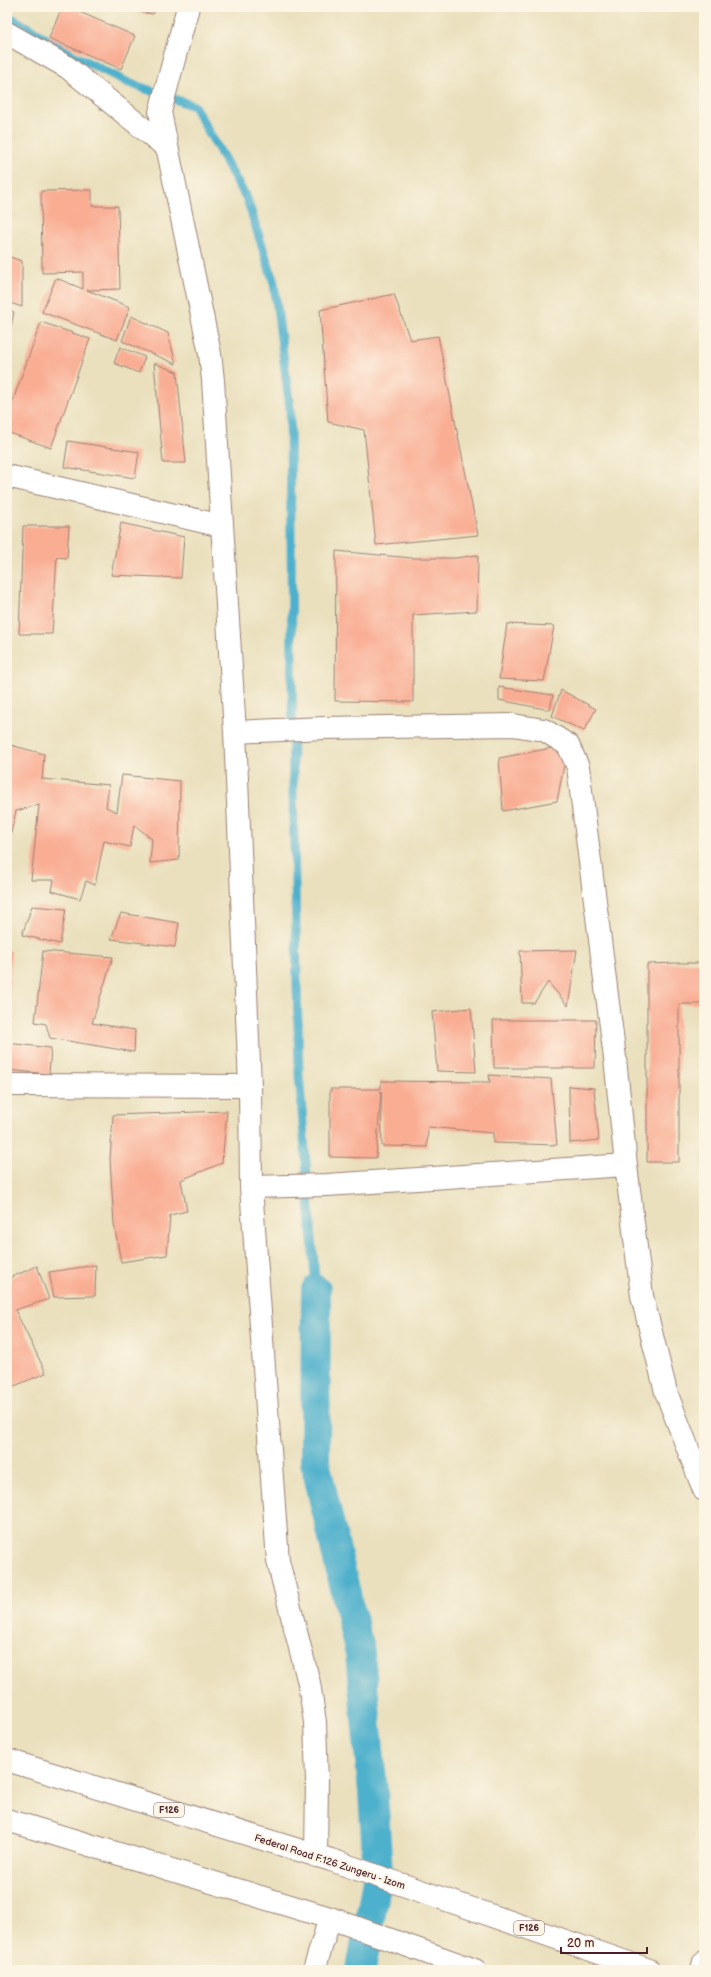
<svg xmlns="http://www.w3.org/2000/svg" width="711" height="1977" viewBox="0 0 711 1977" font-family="'Balsamiq Sans',sans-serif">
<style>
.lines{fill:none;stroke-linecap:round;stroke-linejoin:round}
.stream{stroke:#4db0cc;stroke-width:9}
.canal{stroke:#4db0cc;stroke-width:30}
.building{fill:#f9ae94}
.minor-casing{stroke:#9a8074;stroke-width:24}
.major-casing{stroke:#9a8074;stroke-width:24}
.minor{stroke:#fff;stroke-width:22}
.major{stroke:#fff;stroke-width:22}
.labels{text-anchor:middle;stroke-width:4;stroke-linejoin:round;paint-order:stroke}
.shield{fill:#fcf5e5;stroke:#7f5f63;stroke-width:1}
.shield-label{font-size:9px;font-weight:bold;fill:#4a1f2b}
.street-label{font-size:10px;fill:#4a1f2b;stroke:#fcf5e5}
</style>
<rect width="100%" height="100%" fill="#fcf5e5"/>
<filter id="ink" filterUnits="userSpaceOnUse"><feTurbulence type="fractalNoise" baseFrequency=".025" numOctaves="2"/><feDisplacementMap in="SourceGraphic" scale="8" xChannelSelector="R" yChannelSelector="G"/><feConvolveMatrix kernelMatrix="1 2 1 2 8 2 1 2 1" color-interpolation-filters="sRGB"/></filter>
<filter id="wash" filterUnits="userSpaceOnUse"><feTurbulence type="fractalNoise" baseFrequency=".012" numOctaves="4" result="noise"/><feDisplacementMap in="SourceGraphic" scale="16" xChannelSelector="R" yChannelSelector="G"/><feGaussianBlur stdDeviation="0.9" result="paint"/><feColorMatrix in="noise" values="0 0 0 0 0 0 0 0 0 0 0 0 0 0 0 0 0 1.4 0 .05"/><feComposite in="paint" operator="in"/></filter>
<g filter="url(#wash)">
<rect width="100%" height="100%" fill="#eae0be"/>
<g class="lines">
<path class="stream" d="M7 15 73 55 129 83 194 106 247 199 274 283 290 409 293 788 299 1073 316 1290"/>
<path class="canal" d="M316 1290 315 1462 360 1653 373 1792 378 1874 361 1970"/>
</g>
<g id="blocks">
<path class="building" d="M62 7H68L135 36 121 69 49 38Z
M141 7H156L153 14 139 12Z
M92 190V206H118L120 289 87 290 130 307 117 340 42 312 56 278 83 289V272L42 273 41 191Z
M7 256 22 261V307L7 302Z
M394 294 410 340 438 336 478 535 376 545 364 430 328 422 320 310Z
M7 310 14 312 8 339H7Z
M131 316 168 333 176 364 122 341Z
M41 322 90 339 51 448 7 432V417Z
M120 347 145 357 139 373 114 363Z
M154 363 177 372 186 463H163Z
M68 441 139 452 135 478 64 467Z
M121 523 184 537 181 578 111 575Z
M23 526H69L67 558 57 557 52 634H19Z
M336 551 412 558H455L478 555 477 611 413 615V702L335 701Z
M507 624 554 626 544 681 499 679Z
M499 687 553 695 550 710 499 700Z
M561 690 596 709 584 731 552 716Z
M7 744 44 754 42 779 109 785 106 807 117 812 122 775 180 781 179 860 150 863 152 839 134 825 130 847 104 841 95 885 86 881 80 899 52 891 54 880H31L39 805 16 811 11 833H7Z
M568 745 557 801 503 811 499 758Z
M32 906 66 909 60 944 22 935Z
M121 913 179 923 175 947 111 939Z
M577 950 568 1006 548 982 534 1003H522L520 951Z
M7 951H11L8 1040H7Z
M43 951 113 957 92 1023 135 1030 134 1052 50 1038 46 1024 35 1022Z
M679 963H704V1004H679V1162H647V964Z
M471 1008 476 1072 437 1071 432 1012Z
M493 1020H596L595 1068H494Z
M7 1043 51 1048 49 1074 7 1070Z
M489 1075 551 1079 557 1145 493 1143V1133L428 1127 427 1147 382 1146 381 1091 376 1158 330 1157V1089H381V1081L490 1082Z
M569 1086 594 1088 599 1140 570 1143Z
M227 1111 222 1163 181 1180 187 1211 170 1215 167 1255 121 1262 114 1224 110 1159 113 1115Z
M96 1265 95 1296 54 1297 49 1272Z
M37 1266 49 1299 15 1310 46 1373 7 1389V1279Z"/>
</g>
</g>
<g filter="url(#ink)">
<use href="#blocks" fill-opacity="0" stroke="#9a8074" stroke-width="1"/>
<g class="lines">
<g class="minor-casing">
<path id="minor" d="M188 7 160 112 210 354 213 380 235 732 250 1086 251 1187 278 1561 309 1683 315 1722 317 1781 316 1856
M7 33 67 67 166 147
M7 476 222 526
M235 732 324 728 513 725 544 730 568 745 578 767 615 1058 626 1165 642 1296 666 1392 704 1490
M7 1085 250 1086
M251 1187 327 1185 626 1165
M314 1970 330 1918
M702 1970 704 1962"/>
</g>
<g class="major-casing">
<path id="major" d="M7 1760 331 1860 649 1970
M7 1820 330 1918 475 1970"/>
</g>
<use href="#minor" class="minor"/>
<use href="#major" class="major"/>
</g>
</g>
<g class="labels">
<g class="shield">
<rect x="154" y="1803" width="30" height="14" rx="3"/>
<rect x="514" y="1921" width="30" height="14" rx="3"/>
</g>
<g class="shield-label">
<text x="169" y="1813">F126</text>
<text x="529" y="1931">F126</text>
</g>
<g class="street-label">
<text transform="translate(330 1861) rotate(18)" y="4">Federal Road F.126 Zungeru - Izom</text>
</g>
</g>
<rect width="711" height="1977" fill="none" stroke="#fcf5e5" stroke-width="24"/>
<path d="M561 1947v6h86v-6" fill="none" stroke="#4a1f2b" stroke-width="2"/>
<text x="567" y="1947" font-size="12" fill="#4a1f2b" stroke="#fcf5e5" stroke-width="3" paint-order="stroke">20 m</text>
</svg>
